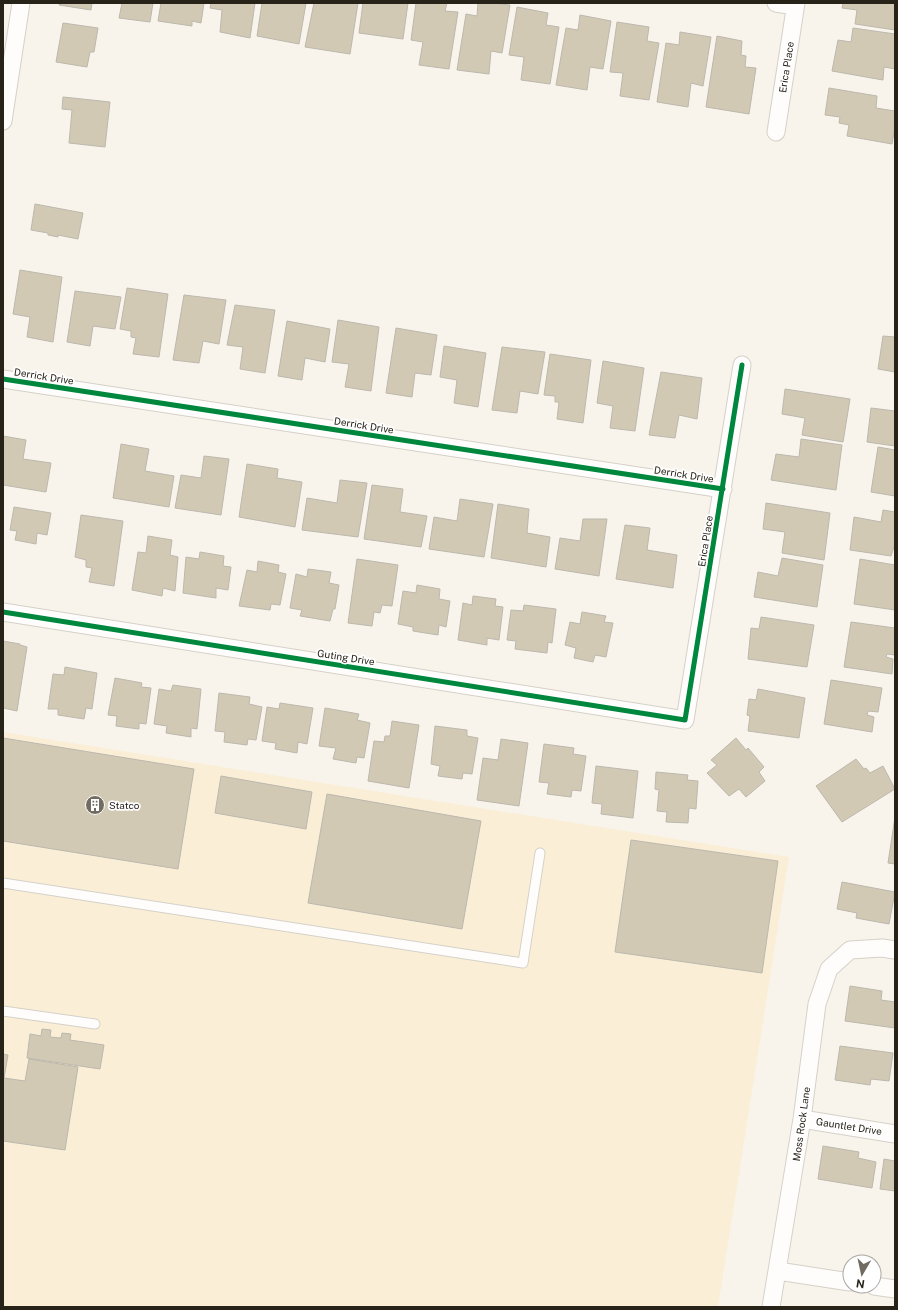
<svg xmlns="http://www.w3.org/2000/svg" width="898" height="1310" viewBox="0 0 898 1310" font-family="'Public Sans',sans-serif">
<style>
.built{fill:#faeed7}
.building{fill:#d2c9b5;stroke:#bcb8ae}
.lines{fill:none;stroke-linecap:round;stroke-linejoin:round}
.lane-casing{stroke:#d5d1c8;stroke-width:11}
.street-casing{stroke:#d5d1c8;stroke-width:19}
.lane{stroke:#fefdfc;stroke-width:9}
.street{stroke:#fefdfc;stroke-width:17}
.cycleway-casing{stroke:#fff;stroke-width:8}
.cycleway{stroke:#00873e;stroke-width:5}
.labels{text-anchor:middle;stroke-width:3.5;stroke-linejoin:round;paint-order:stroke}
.street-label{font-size:10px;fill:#282319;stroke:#fff}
.poi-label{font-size:10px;fill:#282319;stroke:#fff;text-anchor:start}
</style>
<rect width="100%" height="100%" fill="#f8f4eb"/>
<path class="built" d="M3 732 789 857 718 1307H3Z"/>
<path class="building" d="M60 3H92L91 10 59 5Z
M122 3H153L150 22 119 18Z
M161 3H204L201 23 192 21V26L158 21Z
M211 3H255L250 38 220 32 222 10 210 8Z
M262 3H306L299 44 257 36Z
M314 3H358L350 54 305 47Z
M363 3H408L403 39 359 33Z
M416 3H447L445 11 458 12 449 69 419 65 423 42 411 40Z
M478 3H492L510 5 502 53 491 51 489 74 457 70 466 14 477 16Z
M843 3H895V30L855 24 857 10 842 8Z
M517 7 548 13 546 25 559 27 550 84 521 80 524 57 509 55Z
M580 15 611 21 603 69 590 67 587 90 556 85 566 28 578 30Z
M617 22 649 27 647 41 659 43 649 100 620 96 623 73 610 72Z
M63 23 98 28 94 52H90L87 67 56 62Z
M853 28 895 34V69L884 67 883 80 832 71 838 40 851 42Z
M680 32 711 37 703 86 691 83 688 107 657 102 666 43 679 45Z
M717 36 742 41 741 55 746 56 745 67 756 68 749 114 706 107Z
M829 88 877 96 876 108 895 111V127L892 144 847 136 849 125 839 123 840 117 825 115Z
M63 97 110 102 105 147 69 143 72 110 62 109Z
M35 204 83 213 78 239 58 235V237L48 235V233L31 230Z
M20 270 62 277 53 342 27 337 30 317 13 314Z
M127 288 168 294 159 357 133 354 136 338 131 337V331L120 329Z
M75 291 121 297 115 329 93 326 90 346 67 342Z
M184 295 226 300 219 344 203 341 199 363 173 360Z
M235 305 275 310 265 373 240 369 243 347 227 345Z
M338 320 379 327 371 391 345 387 349 364 332 362Z
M287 321 330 329 325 362 305 358 302 380 278 376Z
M396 328 437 335 431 375 415 373 412 397 386 393Z
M883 336 895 337V372L878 369Z
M444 346 486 353 478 407 454 403 457 380 440 377Z
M502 347 545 352 538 394 520 391 517 413 492 410Z
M550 354 591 360 583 423 557 419 559 402H555V396L544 395Z
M603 361 644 368 635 431 610 428 613 406 597 403Z
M661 372 702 378 697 419 679 415 675 438 649 435Z
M785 389 850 399 843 442 802 435 805 418 782 414Z
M871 408 895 411V446L867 442Z
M3 436 26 440 23 459 51 463 46 492 3 485Z
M801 439 842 445 836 490 771 480 776 454 799 457Z
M121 444 149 449 145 471 174 476 169 507 113 498Z
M878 447 895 450V496L871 492Z
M204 456 229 459 221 515 175 508 181 475 201 478Z
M247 464 278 469 277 478 302 482 295 527 239 517Z
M340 480 367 483 358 537 302 530 307 498 337 503Z
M372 485 403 489 400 512 427 516 421 547 364 539Z
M460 499 493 504 484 557 429 549 434 517 457 521Z
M766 503 830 513 824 560 782 553 785 532 763 529Z
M498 504 529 509 527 533 550 537 546 567 491 558Z
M14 507 51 513 47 535 37 533 36 544 15 540 17 531 10 530Z
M883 510 895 512V544L891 556 850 550 854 517 881 522Z
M81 515 123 521 114 586 89 582 92 568 86 567V560L75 557Z
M583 519H607L599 576 555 569 560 538 580 541Z
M625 525 650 528 647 550 677 555 673 588 616 579Z
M148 536 172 540 170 555 178 557 175 591 163 588 162 596 132 590 138 552 146 553Z
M200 552 224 556 223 566 231 567 228 590 216 588V598L183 593 186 557 199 559Z
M782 558 823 565 817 607 754 597 758 572 778 576Z
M357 559 398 565 392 606 382 605 380 613 374 612 372 626 348 623Z
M860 559 895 565V610L854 604Z
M258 561 279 565 278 572 286 574 280 605 271 604 270 610 239 606 247 570 257 572Z
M308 569 331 572 329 583 339 585 335 609H333L330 621 300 616 302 610 290 608 296 574 307 577Z
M417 585 440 589 439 599 450 601 446 627 439 625 438 635 413 631V627L398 624 403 591 416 593Z
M473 596 496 599 495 606 503 607 499 640 487 638V645L458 640 463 603 472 605Z
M524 605 556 609 552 643 548 642 547 653 515 649 516 641 507 640 511 610 523 611Z
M582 612 606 616 604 622 613 623 606 657 595 655 593 662 574 658 576 648 565 645 570 622 580 624Z
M761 617 814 625 807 667 748 659 751 628 759 629Z
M851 622 895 628V655L887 654 886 657 893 659 892 674 844 667Z
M3 641 20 644V645L27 647 17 711 3 708Z
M65 667 97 673 92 709 86 708 84 719 58 715V709H48L53 674 64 675Z
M115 678 142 683 141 687 151 688 146 724 139 723V729L116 726 117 716 108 715Z
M831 680 882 688 878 712 868 711 867 715 874 717 872 732 824 724Z
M173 685 201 689 197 729 191 728V737L166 733 167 726 154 724 159 689 171 691Z
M758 689 805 698 799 738 748 731 750 716 747 715 749 699 756 700Z
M219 693 250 697 249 704 262 707 256 740 248 739 247 745 224 742 225 732 215 731Z
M280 703 313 708 307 744 298 742 297 753 275 749 276 743 262 741 267 707 279 709Z
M325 708 359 714 357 720 370 723 364 758 357 757 356 763 333 759 336 748 319 746Z
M392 721 419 725 409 788 368 781 374 741 384 742 385 736H390Z
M435 726 467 730V736L478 738 472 774 463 773 462 779 438 776 440 766 431 764Z
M3 738 194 769 178 869 3 841Z
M736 738 746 750 748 748 764 767 759 772 765 781 746 797 739 789 729 796 707 773 717 765 711 760Z
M501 739 528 743 519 806 477 800 483 758 498 760Z
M544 744 574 748 573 754 586 756 581 791 572 790 571 797 547 794 549 783 539 782Z
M856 759 864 769 866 768 870 773 883 766 895 789 842 822 816 786Z
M596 766 638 771 633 818 601 814 602 804 592 803Z
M656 772 688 775 687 780 698 781 696 809 689 808 688 823 666 822 667 812 657 811 659 790 655 789Z
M221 776 312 792 306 829 215 813Z
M327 794 481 821 462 929 308 903Z
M895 817V864L888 863Z
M631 840 778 861 762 973 615 952Z
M842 882 895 892 889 924 856 918 857 913 837 909Z
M850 986 882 991 881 1000 895 1002V1028L845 1021Z
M42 1029 51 1030 50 1037 61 1038 62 1033 71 1034 70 1040 104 1045 100 1069 27 1058 30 1034 41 1036Z
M840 1046 893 1053 889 1081 871 1079 870 1085 835 1080Z
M3 1054 8 1055 4 1078 25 1081 29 1059 78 1067 65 1150 3 1141Z
M823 1146 859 1152 858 1158 876 1162 872 1188 818 1179Z
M884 1159 895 1161V1191L880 1189Z"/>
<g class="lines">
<g class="lane-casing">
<path id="lane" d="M3 883 523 963 540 853
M3 1011 95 1024"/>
</g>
<g class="street-casing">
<path id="street" d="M776 3 795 6
M3 121 21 3
M776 132 796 3
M3 379 723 489
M3 612 685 720 742 365
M802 1119 895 1134
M778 1271 850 1282
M874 1286 895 1289
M771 1307 802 1119 817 1004 829 969 850 950 882 948 895 950"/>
</g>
<use href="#lane" class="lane"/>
<use href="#street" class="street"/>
<g class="cycleway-casing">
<path id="cycleway" d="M3 379 723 489
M3 612 685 720 742 365"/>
</g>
<use href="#cycleway" class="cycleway"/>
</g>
<defs>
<g id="building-disc" transform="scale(1)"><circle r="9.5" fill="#716c62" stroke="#fff"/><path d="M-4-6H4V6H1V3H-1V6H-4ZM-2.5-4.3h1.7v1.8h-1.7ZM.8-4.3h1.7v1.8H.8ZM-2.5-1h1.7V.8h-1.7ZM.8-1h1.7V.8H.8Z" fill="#fff"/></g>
</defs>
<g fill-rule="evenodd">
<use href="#building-disc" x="95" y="805"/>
</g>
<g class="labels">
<g class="street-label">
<text transform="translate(786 67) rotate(-81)" y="4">Erica Place</text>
<text transform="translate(44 376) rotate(9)" y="4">Derrick Drive</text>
<text transform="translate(364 425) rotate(9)" y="4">Derrick Drive</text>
<text transform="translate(684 474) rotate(9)" y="4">Derrick Drive</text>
<text transform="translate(705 541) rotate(-81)" y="4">Erica Place</text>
<text transform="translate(346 657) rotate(9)" y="4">Guting Drive</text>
<text transform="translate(801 1124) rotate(-82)" y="4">Moss Rock Lane</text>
<text transform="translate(849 1126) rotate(9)" y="4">Gauntlet Drive</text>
</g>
<g class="poi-label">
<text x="109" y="809">Statco</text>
</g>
</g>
<rect width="898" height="1310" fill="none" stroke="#282319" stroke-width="8"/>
<g transform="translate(862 1274) rotate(189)"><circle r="19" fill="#ffffff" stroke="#a9a7a3"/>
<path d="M0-3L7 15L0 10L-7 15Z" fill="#716c62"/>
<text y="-6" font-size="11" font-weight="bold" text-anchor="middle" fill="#282319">N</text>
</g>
</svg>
